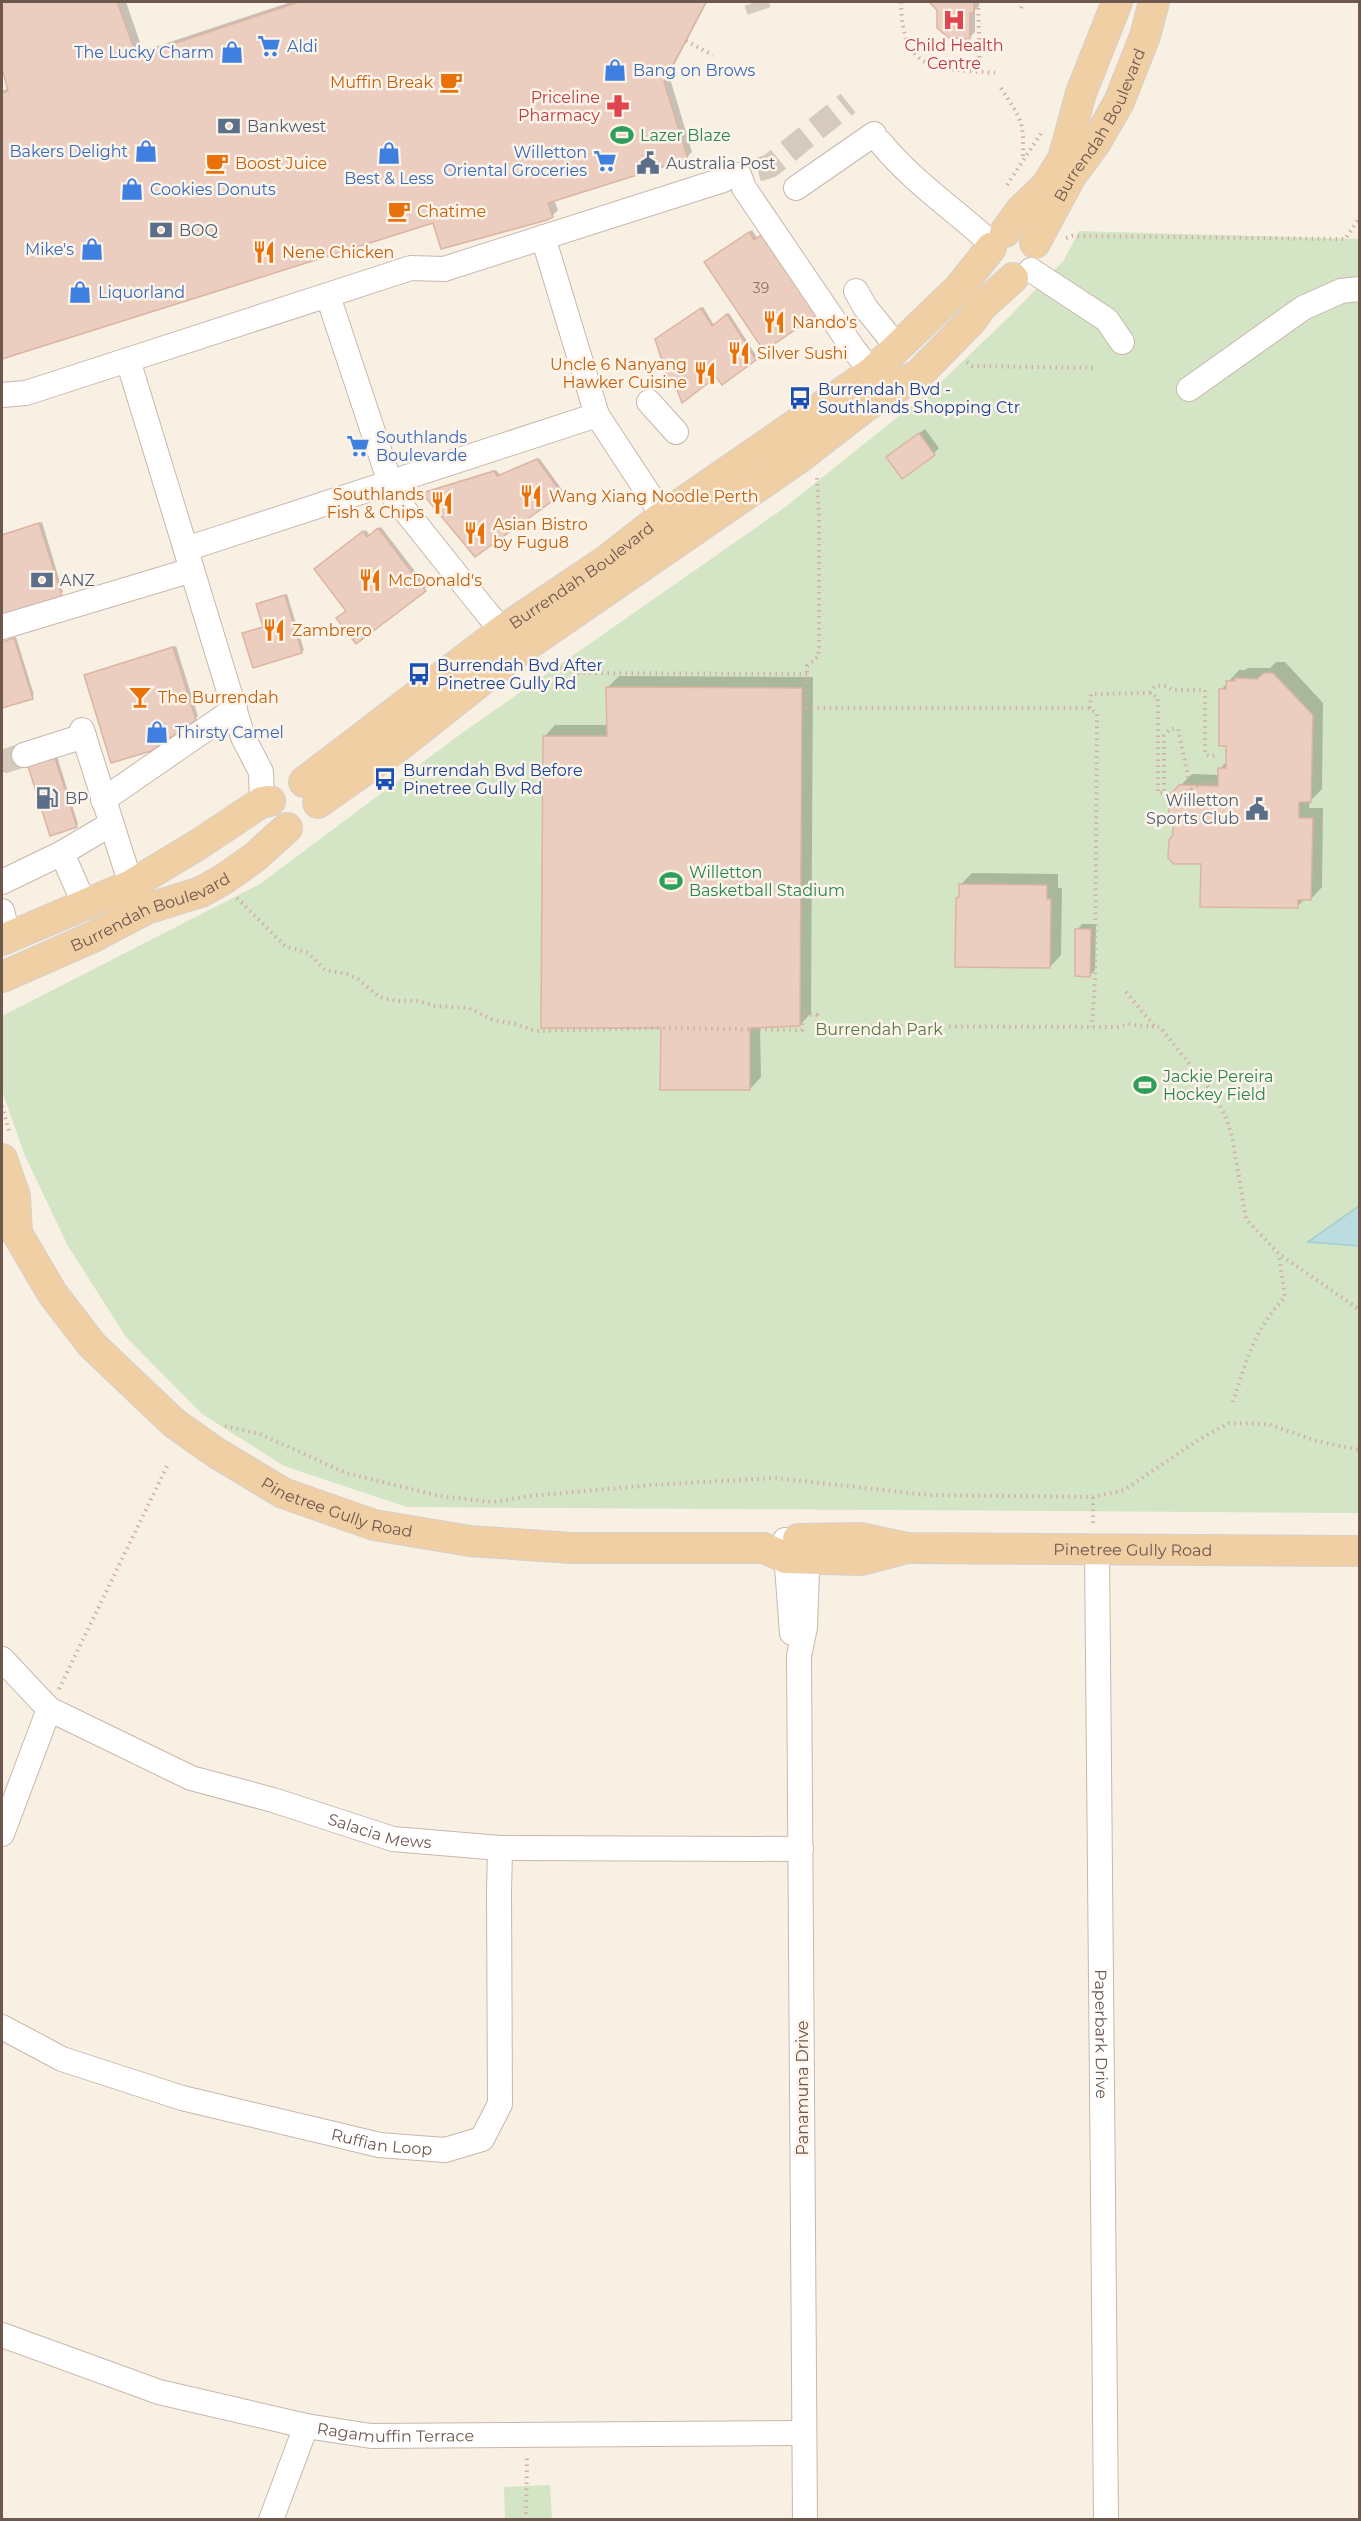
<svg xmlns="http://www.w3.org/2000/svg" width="1361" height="2521" viewBox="0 0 1361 2521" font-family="Montserrat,sans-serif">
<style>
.green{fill:#d4e5c5}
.water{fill:#bbdde0;stroke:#a3ccd0;stroke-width:1.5}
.shadow{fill:#0003}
.building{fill:#ebcebf;stroke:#dcb4a2;stroke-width:1.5}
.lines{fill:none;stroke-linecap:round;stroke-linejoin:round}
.minor-tunnel{stroke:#d6cabe;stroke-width:24;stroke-dasharray:24 12;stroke-linecap:butt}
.minor-casing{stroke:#c8b7ac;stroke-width:26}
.major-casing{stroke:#d6d0cd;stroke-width:32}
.path{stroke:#d0b1a3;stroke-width:4;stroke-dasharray:1.5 4.5;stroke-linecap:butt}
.minor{stroke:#fff;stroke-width:24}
.major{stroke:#f0cfa4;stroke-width:30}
.labels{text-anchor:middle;stroke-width:5;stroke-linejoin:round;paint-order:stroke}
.number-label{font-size:14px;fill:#8d756a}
.health-label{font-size:16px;fill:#be3a42;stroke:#fcf4ea}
.shop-label{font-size:16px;fill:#366cbe;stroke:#fcf4ea;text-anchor:start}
.food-label{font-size:16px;fill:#c56008;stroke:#fcf4ea;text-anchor:start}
.street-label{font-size:16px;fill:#6e574d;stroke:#fcf4ea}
.service-label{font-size:16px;fill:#4e5e75;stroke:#fcf4ea;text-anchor:start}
.leisure-label{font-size:16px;fill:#27864d;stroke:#fcf4ea;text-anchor:start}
.transit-label{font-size:16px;fill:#164399;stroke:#fcf4ea;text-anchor:start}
.park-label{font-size:16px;fill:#5a794a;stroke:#fcf4ea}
</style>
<rect width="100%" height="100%" fill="#f9f0e4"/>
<path class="green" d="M1079 231 1359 239V1513L407 1507 284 1466 202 1414 126 1337 68 1246 25 1156 2 1091V1016L260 884 462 733 784 508 940 383 1011 315 1064 260Z
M550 2485 552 2519H505L504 2487Z"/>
<path class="water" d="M1359 1206V1246L1308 1242Z"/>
<path class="shadow" d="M2 2H126L143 51 291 2H707L669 75 692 152 687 157 554 200 558 210 552 216 434 221 2 357V91L9 88 2 63Z
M930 2H979V6L975 10V32L970 37Z
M752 230 757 238 765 349 709 260Z
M703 307 714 325 729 313 757 357 716 375 659 337Z
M925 429 939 448 934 453 894 452Z
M539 458 563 491 561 493H424L496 470 500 475Z
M42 522 63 592 2 613V534Z
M381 527 427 587 348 611 318 567 366 530 370 536Z
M287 594 304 650 302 652 244 634 264 626 258 604 260 602Z
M16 637 34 695 2 707V642Z
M176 646 198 716 195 719 85 675Z
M1276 662H1285L1323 703 1322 789 1310 801 1309 808H1323L1322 887 1311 899H1305L1297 906 1202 863 1175 835V819L1180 786 1192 774 1220 775V769L1227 761 1221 690 1239 670H1245L1248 668H1270Z
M619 676 813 677 811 1013 800 1025 760 1026 761 1077 750 1089 662 1026 544 737 555 725H608L607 688Z
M26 743 25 763 2 770V751Z
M57 756 78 824 76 826 32 764Z
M972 873 1058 874V888H1062L1061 955 1050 967 957 898 961 894V884Z
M1082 924H1096L1095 970 1090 975 1077 930Z"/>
<path class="building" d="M2 2H117L137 56 299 2H706L664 82 688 159 548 203 553 217 547 220 441 249 433 223 2 359V93L8 91 2 68Z
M929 2H974V13H970V39L949 38 937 28V10Z
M749 232 754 240 764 233 818 314 764 351 704 262Z
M701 308 712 326 727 314 756 360 722 385 716 377 682 403 674 382 670 385 655 339Z
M919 433 935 455 902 479 886 457Z
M537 459 562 494 475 557 422 493 494 471 497 476Z
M39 523 62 596 2 615V535Z
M378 528 426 591 356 644 336 618 346 611 314 569 363 531 367 537Z
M285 595 302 653 253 668 242 633 263 627 256 604Z
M14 638 33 699 2 708V642Z
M173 647 196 720 151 751 111 763 84 675Z
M1264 673H1273L1313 715 1311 802H1299V818H1313L1311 900H1298V908L1200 907 1201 864H1174L1168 858 1169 840 1173 835V819L1169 814V796L1179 785 1218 786V768H1226V746H1219V689H1226V681H1235V678L1257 679Z
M606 687 802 688 800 1026 750 1028V1090H660L661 1028H541L543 736H607Z
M21 747 26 764 2 772V754Z
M55 758 77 827 50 836 28 766Z
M959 884 1047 885V899H1051L1050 968 955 967 956 898 959 897Z
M1075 929H1091L1090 977 1075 976Z"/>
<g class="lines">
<path class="minor-tunnel" d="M756 2 759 11
M723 180 770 166 848 103
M2 762 24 755"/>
<g class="minor-casing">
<g id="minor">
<path d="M881 143C913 182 955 210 992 244"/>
<path d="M739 175 744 188 854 350 872 372"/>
<path d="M796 188 874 134"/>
<path d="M543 237 597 415 673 531"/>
<path d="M1031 270 1107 320 1122 342"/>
<path d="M856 291 865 307 898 348"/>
<path d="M328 296 395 498 487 613 513 642"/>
<path d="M128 360 243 737 261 772 262 802"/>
<path d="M1189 389 1303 308 1341 291 1360 289"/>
<path d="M2 395 26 393 411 268 444 269 723 180"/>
<path d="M649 402 676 432"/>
<path d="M186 549 597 415"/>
<path d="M2 627 192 570"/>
<path d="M82 730 131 885"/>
<path d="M24 755 84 736"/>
<path d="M103 800 235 709"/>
<path d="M62 853 85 906"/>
<path d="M2 882 62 853 111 824"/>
<path d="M2 911 9 938"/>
<path d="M785 1540 792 1633"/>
<path id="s1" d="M1097 1550 1106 2520"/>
<path id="s2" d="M2 1659 49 1709 191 1778 273 1800 393 1839 500 1848 801 1849"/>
<path d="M2 1834 49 1709"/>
<path id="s3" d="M2 2027 62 2059 182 2098 338 2135 379 2145 445 2150 482 2139 500 2104 499 1892 500 1848"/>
<path id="s4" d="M2 2335 159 2392 306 2426 371 2436 804 2433"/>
<path d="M271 2520 306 2426"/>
<path d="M805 2520 799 1656 805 1627 808 1542"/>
</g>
</g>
<g class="major-casing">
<g id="major">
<path d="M1005 232 1021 210 1046 186 1063 159 1081 93 1117 2"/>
<path id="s5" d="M1035 243 1071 176 1096 142 1119 102 1145 36 1154 2"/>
<path id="s6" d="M304 782 503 630 607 560 663 516 872 372 959 288 991 248"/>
<path d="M318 803 399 746 520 650 799 458 866 406 919 374 972 320 981 307 1013 278"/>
<path d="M2 940 131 885 199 844 262 802 270 801"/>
<path id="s7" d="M2 977 93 937 146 909 201 892 224 879 255 857 287 828"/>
<path d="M2 1159 15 1196 17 1233"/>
<path id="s8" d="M2 1214 17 1233 52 1293 92 1345 174 1423 215 1452 283 1493 374 1525 470 1541 571 1548H764L786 1558 861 1560 907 1548"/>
<path id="s9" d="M798 1539 860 1538 907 1548 1360 1551"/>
</g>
</g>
<path class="path" d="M901 2C902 75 938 68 995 73
M978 2 980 72
M1021 8 1024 2
M686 41 713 55
M1001 88C1021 120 1024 119 1023 158
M1007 185 1042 132
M1066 238 1072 236 1345 239 1360 217
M967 362 972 366 1095 368
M817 478 819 517V648L818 657 807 666V708H1090L1097 714 1095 979 1092 1027
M549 664 576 673 807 674
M1150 693 1155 686H1166L1172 690H1205V754L1210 756 1218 755
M1090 708 1091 694 1150 693 1158 698V793H1164V736L1170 729H1178L1191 790 1175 795 1164 793
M1191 790 1200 784H1216
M237 898 285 946 308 953 325 970 347 974 358 979 379 997 397 1001H419L435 1006 469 1008 493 1020 516 1024 535 1031 661 1028 802 1030 803 1014 817 1015V1026L1119 1027 1128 1024 1155 1027
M1126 992 1155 1027H1160L1215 1096 1226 1118 1232 1136 1246 1219 1279 1254 1360 1310
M2 1106 10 1135
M1233 1402C1246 1361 1254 1330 1285 1297L1279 1255
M225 1426 260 1434 346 1473 440 1496 492 1502 530 1496 651 1485 775 1478 928 1495 1093 1497 1124 1490 1200 1439 1229 1423 1268 1424 1316 1441 1360 1450
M1093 1523V1497
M59 1689 169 1462
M526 2520 527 2457"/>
<use href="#minor" class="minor"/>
<use href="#major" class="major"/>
</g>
<defs>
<g id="hospital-bare" transform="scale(1.8)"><path d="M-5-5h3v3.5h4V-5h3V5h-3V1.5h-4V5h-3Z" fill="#e0444e" stroke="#fcf4ea" stroke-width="2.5" paint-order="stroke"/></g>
<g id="supermarket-bare" transform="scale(1.8)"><path d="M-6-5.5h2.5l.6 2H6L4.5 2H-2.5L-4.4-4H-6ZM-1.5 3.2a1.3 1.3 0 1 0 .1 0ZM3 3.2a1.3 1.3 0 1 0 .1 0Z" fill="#3f7fe0" stroke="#fcf4ea" stroke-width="2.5" paint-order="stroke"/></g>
<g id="shop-bare" transform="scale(1.8)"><path d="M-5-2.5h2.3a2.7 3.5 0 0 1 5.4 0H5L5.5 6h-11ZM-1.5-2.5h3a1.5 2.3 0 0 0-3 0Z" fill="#3f7fe0" stroke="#fcf4ea" stroke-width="2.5" paint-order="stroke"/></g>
<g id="cafe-bare" transform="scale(1.8)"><path d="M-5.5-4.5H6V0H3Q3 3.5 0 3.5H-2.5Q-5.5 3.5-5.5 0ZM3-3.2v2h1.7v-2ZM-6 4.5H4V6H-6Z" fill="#e8710a" stroke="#fcf4ea" stroke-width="2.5" paint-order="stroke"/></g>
<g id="pharmacy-bare" transform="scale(1.8)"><path d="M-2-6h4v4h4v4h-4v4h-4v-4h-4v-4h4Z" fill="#e0444e" stroke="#fcf4ea" stroke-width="2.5" paint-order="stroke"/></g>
<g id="bank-bare" transform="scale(1.8)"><path d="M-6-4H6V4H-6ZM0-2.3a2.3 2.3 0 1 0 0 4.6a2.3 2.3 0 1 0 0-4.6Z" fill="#5c6f8a" stroke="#fcf4ea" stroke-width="2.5" paint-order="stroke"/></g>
<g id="stadium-bare" transform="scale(1.8)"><path d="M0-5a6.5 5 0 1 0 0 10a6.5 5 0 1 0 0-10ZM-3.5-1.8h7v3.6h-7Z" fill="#2e9e5b" stroke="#fcf4ea" stroke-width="2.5" paint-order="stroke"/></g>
<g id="civic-bare" transform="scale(1.8)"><path d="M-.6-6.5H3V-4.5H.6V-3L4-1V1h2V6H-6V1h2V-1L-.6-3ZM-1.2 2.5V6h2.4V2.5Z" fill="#5c6f8a" stroke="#fcf4ea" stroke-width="2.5" paint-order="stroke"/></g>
<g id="restaurant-bare" transform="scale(1.8)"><path d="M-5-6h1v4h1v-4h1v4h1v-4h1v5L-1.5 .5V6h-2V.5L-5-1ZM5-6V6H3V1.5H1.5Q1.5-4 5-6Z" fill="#e8710a" stroke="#fcf4ea" stroke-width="2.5" paint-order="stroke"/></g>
<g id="bus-bare" transform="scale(1.8)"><path d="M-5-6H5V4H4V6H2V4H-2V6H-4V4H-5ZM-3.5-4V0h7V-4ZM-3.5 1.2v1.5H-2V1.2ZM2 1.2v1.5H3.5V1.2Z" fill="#1a4fb4" stroke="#fcf4ea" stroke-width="2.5" paint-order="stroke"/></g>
<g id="bar-bare" transform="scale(1.8)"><path d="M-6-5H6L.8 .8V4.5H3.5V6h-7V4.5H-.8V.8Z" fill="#e8710a" stroke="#fcf4ea" stroke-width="2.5" paint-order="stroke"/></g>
<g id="fuel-bare" transform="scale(1.8)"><path d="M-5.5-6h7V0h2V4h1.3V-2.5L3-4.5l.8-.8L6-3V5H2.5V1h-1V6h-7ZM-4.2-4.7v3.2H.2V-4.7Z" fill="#5c6f8a" stroke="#fcf4ea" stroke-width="2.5" paint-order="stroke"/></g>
</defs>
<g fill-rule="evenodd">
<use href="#hospital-bare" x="954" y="20"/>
<use href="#supermarket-bare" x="269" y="46"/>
<use href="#shop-bare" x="232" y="52"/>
<use href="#shop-bare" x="615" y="70"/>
<use href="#cafe-bare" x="451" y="82"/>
<use href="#pharmacy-bare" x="618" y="106"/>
<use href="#bank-bare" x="229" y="126"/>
<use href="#stadium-bare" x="622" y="135"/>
<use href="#shop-bare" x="146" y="151"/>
<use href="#shop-bare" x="389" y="153"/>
<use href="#supermarket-bare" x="605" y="161"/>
<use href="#cafe-bare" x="217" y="163"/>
<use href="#civic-bare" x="648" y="163"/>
<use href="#shop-bare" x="132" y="189"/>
<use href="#cafe-bare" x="399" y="211"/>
<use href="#bank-bare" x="161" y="230"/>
<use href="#shop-bare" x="92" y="249"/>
<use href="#restaurant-bare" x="264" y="252"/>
<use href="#shop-bare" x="80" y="292"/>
<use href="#restaurant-bare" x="774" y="322"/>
<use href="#restaurant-bare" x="739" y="353"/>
<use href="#restaurant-bare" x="705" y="373"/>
<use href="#bus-bare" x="800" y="398"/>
<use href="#supermarket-bare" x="358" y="446"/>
<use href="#restaurant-bare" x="531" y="496"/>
<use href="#restaurant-bare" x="442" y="503"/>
<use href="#restaurant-bare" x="475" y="533"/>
<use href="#bank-bare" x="42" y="580"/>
<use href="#restaurant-bare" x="370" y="580"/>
<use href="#restaurant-bare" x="274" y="630"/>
<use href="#bus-bare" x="419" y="674"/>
<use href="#bar-bare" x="140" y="697"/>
<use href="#shop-bare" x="157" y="732"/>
<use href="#bus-bare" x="385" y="779"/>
<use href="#fuel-bare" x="47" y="798"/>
<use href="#civic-bare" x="1257" y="809"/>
<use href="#stadium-bare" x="671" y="881"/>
<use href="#stadium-bare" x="1145" y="1085"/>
</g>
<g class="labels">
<g class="number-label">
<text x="761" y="293">39</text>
</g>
<g class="health-label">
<text x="954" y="51">Child Health<tspan x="954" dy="18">Centre</tspan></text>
<text x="600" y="103" text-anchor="end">Priceline<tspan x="600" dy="18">Pharmacy</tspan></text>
</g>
<g class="shop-label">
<text x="287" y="52">Aldi</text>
<text x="214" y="58" text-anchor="end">The Lucky Charm</text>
<text x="633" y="76">Bang on Brows</text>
<text x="128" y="157" text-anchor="end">Bakers Delight</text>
<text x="587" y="158" text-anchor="end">Willetton<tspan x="587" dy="18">Oriental Groceries</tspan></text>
<text x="389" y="184" text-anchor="middle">Best &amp; Less</text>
<text x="150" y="195">Cookies Donuts</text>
<text x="74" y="255" text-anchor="end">Mike's</text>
<text x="98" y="298">Liquorland</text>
<text x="376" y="443">Southlands<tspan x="376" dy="18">Boulevarde</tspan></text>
<text x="175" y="738">Thirsty Camel</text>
</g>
<g class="food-label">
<text x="433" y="88" text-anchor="end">Muffin Break</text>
<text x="235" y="169">Boost Juice</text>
<text x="417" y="217">Chatime</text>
<text x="282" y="258">Nene Chicken</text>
<text x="792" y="328">Nando's</text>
<text x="757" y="359">Silver Sushi</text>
<text x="687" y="370" text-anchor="end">Uncle 6 Nanyang<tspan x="687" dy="18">Hawker Cuisine</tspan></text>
<text x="424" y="500" text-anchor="end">Southlands<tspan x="424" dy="18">Fish &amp; Chips</tspan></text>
<text x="549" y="502">Wang Xiang Noodle Perth</text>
<text x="493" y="530">Asian Bistro<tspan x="493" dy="18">by Fugu8</tspan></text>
<text x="388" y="586">McDonald's</text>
<text x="292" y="636">Zambrero</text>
<text x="158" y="703">The Burrendah</text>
</g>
<g class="street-label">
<text dy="6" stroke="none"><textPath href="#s5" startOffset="135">Burrendah Boulevard</textPath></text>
<text dy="6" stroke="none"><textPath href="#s6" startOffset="346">Burrendah Boulevard</textPath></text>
<text dy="6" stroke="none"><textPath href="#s7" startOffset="162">Burrendah Boulevard</textPath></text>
<text dy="6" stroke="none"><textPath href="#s8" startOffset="458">Pinetree Gully Road</textPath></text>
<text dy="6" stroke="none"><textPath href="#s9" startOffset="336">Pinetree Gully Road</textPath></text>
<text dy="6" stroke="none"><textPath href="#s2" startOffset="423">Salacia Mews</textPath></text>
<text dy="6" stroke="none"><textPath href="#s1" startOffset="484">Paperbark Drive</textPath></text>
<text transform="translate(802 2088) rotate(-90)" y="6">Panamuna Drive</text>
<text dy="6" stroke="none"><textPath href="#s3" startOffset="399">Ruffian Loop</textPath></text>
<text dy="6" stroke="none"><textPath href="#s4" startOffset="408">Ragamuffin Terrace</textPath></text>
</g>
<g class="service-label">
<text x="247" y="132">Bankwest</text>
<text x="666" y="169">Australia Post</text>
<text x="179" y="236">BOQ</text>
<text x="60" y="586">ANZ</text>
<text x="65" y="804">BP</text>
<text x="1239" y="806" text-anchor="end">Willetton<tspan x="1239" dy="18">Sports Club</tspan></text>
</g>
<g class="leisure-label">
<text x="640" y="141">Lazer Blaze</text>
<text x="689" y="878">Willetton<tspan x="689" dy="18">Basketball Stadium</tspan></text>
<text x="1163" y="1082">Jackie Pereira<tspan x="1163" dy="18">Hockey Field</tspan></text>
</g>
<g class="transit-label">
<text x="818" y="395">Burrendah Bvd -<tspan x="818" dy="18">Southlands Shopping Ctr</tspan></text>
<text x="437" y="671">Burrendah Bvd After<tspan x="437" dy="18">Pinetree Gully Rd</tspan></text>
<text x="403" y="776">Burrendah Bvd Before<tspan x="403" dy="18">Pinetree Gully Rd</tspan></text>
</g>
<g class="park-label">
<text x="879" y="1035">Burrendah Park</text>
</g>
</g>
<rect width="1361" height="2521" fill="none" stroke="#6e574d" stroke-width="6"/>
</svg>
